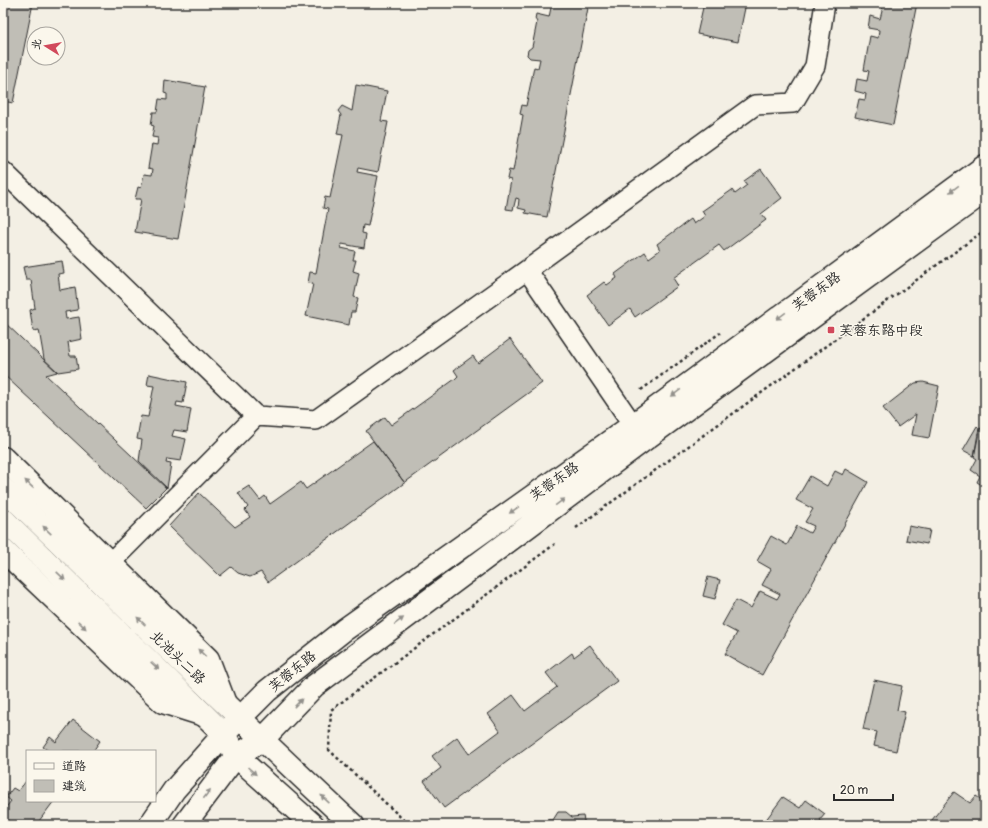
<svg xmlns="http://www.w3.org/2000/svg" width="988" height="828" viewBox="0 0 988 828" font-family="Pangolin,'LXGW WenKai TC',sans-serif">
<style>
.building{fill:#c0beb6;stroke:#2b2b2b}
.lines{fill:none;stroke-linecap:round;stroke-linejoin:round}
.minor-casing{stroke:#2b2b2b;stroke-width:22}
.tertiary-casing{stroke:#2b2b2b;stroke-width:25}
.secondary-casing{stroke:#2b2b2b;stroke-width:25}
.path{stroke:#2b2b2b;stroke-width:2.5;stroke-dasharray:3 3;stroke-linecap:butt}
.minor{stroke:#fbf7ec;stroke-width:19}
.tertiary{stroke:#fbf7ec;stroke-width:22}
.secondary{stroke:#fbf7ec;stroke-width:22}
.oneway{fill:#93918c}
.poi-dot{fill:#d1495b;stroke:#fbf7ec;stroke-width:1.5}
.labels{text-anchor:middle;stroke-width:3;stroke-linejoin:round;paint-order:stroke}
.street-label{font-size:14px;fill:#2b2b2b;stroke:#fbf7ec}
.poi-label{font-size:14px;fill:#2b2b2b;stroke:#fbf7ec;text-anchor:start}
</style>
<rect width="100%" height="100%" fill="#f3efe4"/>
<filter id="ink" filterUnits="userSpaceOnUse"><feTurbulence type="fractalNoise" baseFrequency=".025" numOctaves="2"/><feDisplacementMap in="SourceGraphic" scale="8" xChannelSelector="R" yChannelSelector="G"/><feConvolveMatrix kernelMatrix="1 2 1 2 8 2 1 2 1" color-interpolation-filters="sRGB"/></filter>
<g filter="url(#ink)">
<path class="building" d="M3 3H33L13 103 3 101Z
M552 3H589L547 217 525 213 526 210 518 208 519 199 516 198 513 210 506 209 511 180 507 179 509 170 513 171 523 115 520 114 522 105 526 106 534 67 538 68 540 59 530 58 527 55 528 50 532 47 537 22 535 19 536 14 549 17Z
M704 3H746L738 42 697 34Z
M877 3H917L893 125 855 117 859 99 865 100 866 94 855 91 857 79 867 81 869 71 864 70 870 36 878 38 879 30 868 28 870 16 880 19 883 7 877 6Z
M165 80 205 87 178 239 135 232 141 199H135L138 187 141 188 144 174 152 175 153 169 148 168 152 144 157 145 158 138 152 137 154 126 151 125 153 112H157L159 99 167 100V94L164 93Z
M356 85 387 91 381 121 388 122 378 172 358 168 357 172 378 176 368 226 363 225 362 233 366 234 364 248 342 244 341 248 355 251 353 260H356L353 271 359 273 354 297 358 298 355 312H351L349 325 306 316 313 284 308 283 310 272 316 273 328 209 323 208 325 197 330 198 343 135 337 134 341 115 338 111 342 106 352 111Z
M761 169 782 198 761 214 766 220 724 251 719 245 673 278 678 286 635 317 630 309 608 325 587 295 604 282 607 285 617 278 615 274 645 252 649 258 660 250 657 244 691 219 694 224 705 216 702 211 732 190 735 194 747 185 744 181Z
M62 261 64 273 58 274 60 290 75 287 78 310 65 312 66 319 79 317 82 339 68 342 70 356H76L78 369 58 372 44 359 39 330 33 331 30 310 35 308 31 280H26L23 267Z
M3 321 57 372 46 375 166 488 146 508 3 374Z
M510 339 542 383 268 582 261 572 250 577 238 573 231 567 220 576 169 526 199 493 235 527 250 517 245 510 248 507 238 493 249 486 260 500 265 496 270 504 301 482 306 489 373 441 404 482 366 431 385 417 391 425 455 379 458 376 454 370 473 356 478 363Z
M149 374 187 382 183 403 177 402 176 406 191 409 187 432 174 430 172 436 186 439 181 461 167 459 166 463 171 464 167 488 139 461 142 440 137 439 141 416 148 417 154 386 147 385Z
M923 382 939 386 929 438 912 435 916 414 898 427 883 408 915 383Z
M977 426 979 428 974 456 963 450Z
M980 428 985 431V487L977 482 980 476 971 470 977 459 974 457Z
M846 469 868 482 762 675 725 654 737 633 722 625 736 600 751 608 760 591 777 599 780 594 762 585 771 569 757 561 771 536 787 545 797 526 810 533 814 526 805 522 813 509 796 500 810 476 827 486 835 471 843 475Z
M909 526 930 530 927 544 906 540Z
M708 577 720 580 715 599 703 596Z
M590 645 617 681 444 808 424 781 441 768 432 756 457 737 469 754 500 731 488 714 513 695 525 711 557 687 546 673 572 653 574 657Z
M874 680 902 686 897 710 905 712 896 751 874 746 877 732 863 729Z
M73 720 100 741 93 751H49L43 747 50 737 56 742Z
M27 780V801H54L36 825H3V811L11 801 6 797 13 788 18 791Z
M954 792 970 803 976 796 985 802V825H928Z
M783 797 800 808 806 800 825 814 820 820 826 825H762Z
M558 812H566L572 817 583 816 585 825H548V820H553Z"/>
<g class="lines">
<g class="minor-casing">
<path id="minor" d="M3 171 256 416 316 420 527 270 755 105 793 103 815 66 825 3
M527 270 633 425
M110 563 256 416"/>
</g>
<g class="tertiary-casing">
<path id="tertiary" d="M3 458 208 659 224 701
M3 550 163 702 204 715"/>
</g>
<g class="secondary-casing">
<path id="secondary" d="M3 488C119 600 234 715 353 825
M3 519 224 734 236 756 313 825
M150 825 174 790 224 734 267 691 344 630 633 425 985 166
M184 825 236 756 262 740 314 686 648 437 985 191"/>
</g>
<path class="path" d="M641 390 720 333
M576 528 985 230
M409 825 329 750 331 710 555 544"/>
<use href="#minor" class="minor"/>
<use href="#tertiary" class="tertiary"/>
<use href="#secondary" class="secondary"/>
</g>
<defs><path id="oneway-solid" d="M-6-.8H1V-3.2L6.5 0L1 3.2V.8H-6Z"/></defs>
<g class="oneway">
<use href="#oneway-solid" transform="translate(954 189) rotate(144)"/>
<use href="#oneway-solid" transform="translate(781 316) rotate(144)"/>
<use href="#oneway-solid" transform="translate(676 393) rotate(144)"/>
<use href="#oneway-solid" transform="translate(29 484) rotate(-136)"/>
<use href="#oneway-solid" transform="translate(560 502) rotate(-36)"/>
<use href="#oneway-solid" transform="translate(514 510) rotate(145)"/>
<use href="#oneway-solid" transform="translate(47 530) rotate(-136)"/>
<use href="#oneway-solid" transform="translate(61 576) rotate(44)"/>
<use href="#oneway-solid" transform="translate(141 621) rotate(-136)"/>
<use href="#oneway-solid" transform="translate(399 621) rotate(-36)"/>
<use href="#oneway-solid" transform="translate(82 625) rotate(44)"/>
<use href="#oneway-solid" transform="translate(202 653) rotate(-136)"/>
<use href="#oneway-solid" transform="translate(155 666) rotate(44)"/>
<use href="#oneway-solid" transform="translate(298 703) rotate(-46)"/>
<use href="#oneway-solid" transform="translate(252 771) rotate(42)"/>
<use href="#oneway-solid" transform="translate(207 794) rotate(-53)"/>
<use href="#oneway-solid" transform="translate(325 799) rotate(-137)"/>
</g>
</g>
<rect class="poi-dot" x="827" y="326" width="8" height="8" rx="2"/>
<g class="labels">
<g class="street-label">
<text transform="translate(816 291) rotate(-36)" y="5">芙蓉东路</text>
<text transform="translate(554 481) rotate(-35)" y="5">芙蓉东路</text>
<text transform="translate(178 657) rotate(44)" y="5">北池头二路</text>
<text transform="translate(292 671) rotate(-39)" y="5">芙蓉东路</text>
</g>
<g class="poi-label">
<text x="839" y="335">芙蓉东路中段</text>
</g>
</g>
<rect width="988" height="828" fill="none" stroke="#fbf7ec" stroke-width="16"/>
<rect x="8" y="8" width="972" height="812" fill="none" stroke="#2b2b2b" stroke-width="1.5" filter="url(#ink)"/>
<rect x="26" y="750" width="130" height="52" fill="#fbf7ec" stroke="#a8a59f"/>
<rect x="34" y="763" width="20" height="6" fill="#fbf7ec" stroke="#a8a59f"/>
<text x="62" y="770" font-size="12" fill="#2b2b2b">道路</text>
<rect x="34" y="780" width="20" height="12" fill="#c0beb6" stroke="#a8a59f"/>
<text x="62" y="790" font-size="12" fill="#2b2b2b">建筑</text>
<g transform="translate(46 46) rotate(281)"><circle r="19" fill="#fbf7ec" stroke="#a8a59f"/>
<path d="M0-3L7 15L0 10L-7 15Z" fill="#d1495b"/>
<text y="-6" font-size="11" font-weight="bold" text-anchor="middle" fill="#2b2b2b">北</text>
</g>
<path d="M834 794v6h59v-6" fill="none" stroke="#2b2b2b" stroke-width="2"/>
<text x="840" y="794" font-size="12" fill="#2b2b2b" stroke="#fbf7ec" stroke-width="3" paint-order="stroke">20 m</text>
</svg>
